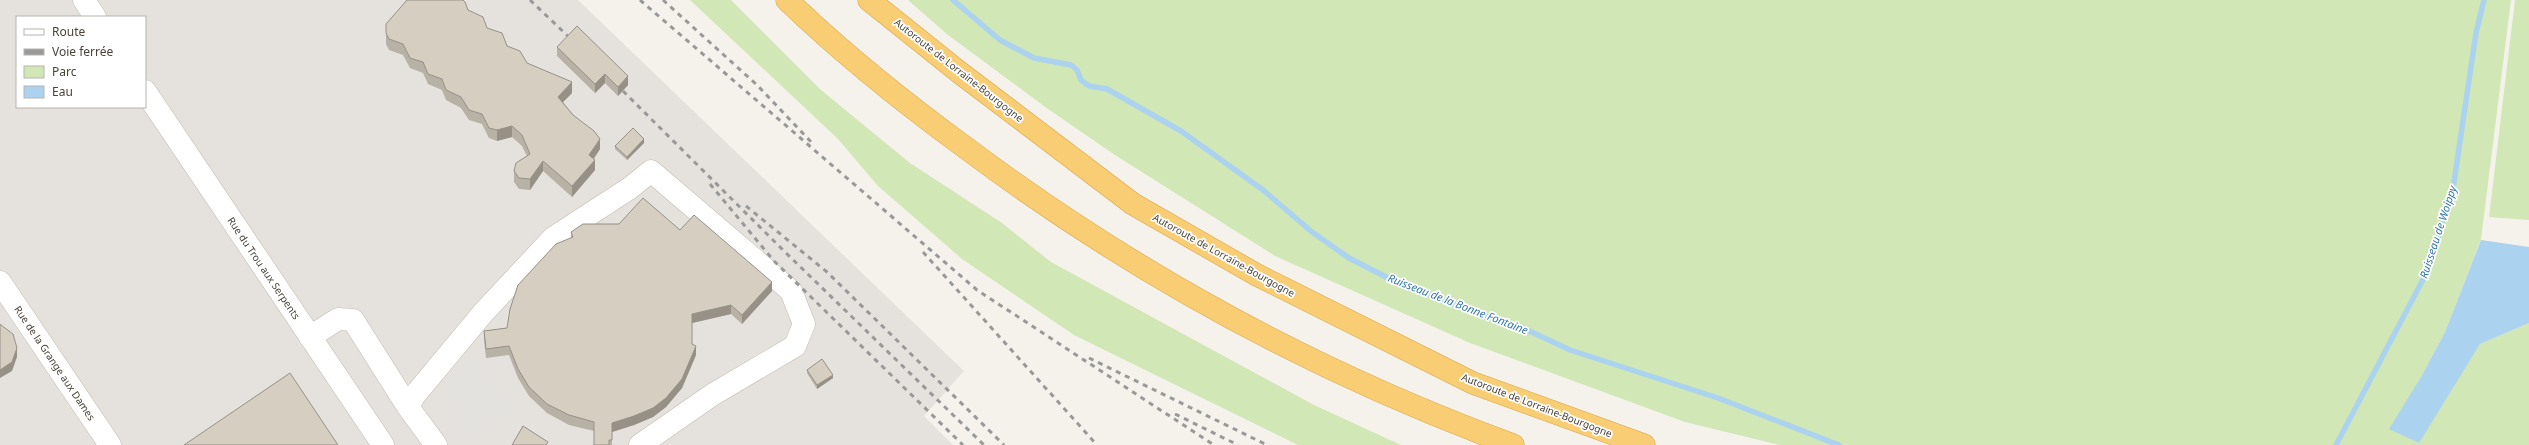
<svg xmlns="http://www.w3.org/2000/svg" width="2529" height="445" viewBox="0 0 2529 445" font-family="'Noto Sans',sans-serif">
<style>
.industrial{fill:#e5e1dd;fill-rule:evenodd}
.green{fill:#d1e7b6}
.parking{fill:#e4e2df}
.water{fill:#abd3ef}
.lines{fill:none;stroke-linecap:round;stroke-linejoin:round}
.stream{stroke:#abd3ef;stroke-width:5.5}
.minor-casing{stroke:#c1baae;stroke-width:23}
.highway-casing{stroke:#d8a242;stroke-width:23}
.minor{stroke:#fff;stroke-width:22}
.highway{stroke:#f8cd73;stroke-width:22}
.rail{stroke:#999;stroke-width:3;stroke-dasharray:5 5;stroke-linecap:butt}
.wall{fill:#b8b1a6}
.shaded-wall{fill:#969087}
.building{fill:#d6cec1;stroke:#969087}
.labels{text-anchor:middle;stroke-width:3.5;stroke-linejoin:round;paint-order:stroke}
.street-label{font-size:10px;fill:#494339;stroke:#fff}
.water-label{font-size:11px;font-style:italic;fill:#3378ab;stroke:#fff}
</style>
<rect width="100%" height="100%" fill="#f5f2ec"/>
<path class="industrial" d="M0 0H578L964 371 924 416 953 445H0ZM17 17H145V107H17Z"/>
<path class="green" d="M690 0H731L821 90 910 163 1002 223 1051 262 1314 405 1401 445H1298L1074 335 962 259 878 186 838 139Z
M908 0H2511L2481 239 2445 332 2421 377 2451 389 2480 344 2529 323V445H1780L1685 422 1470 343 1275 256 1115 155 1048 109 948 35Z
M2515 0H2529V220L2489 217Z"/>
<path class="parking" d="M474 358 482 359 486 364 515 407 458 445 450 433 451 396 443 384Z"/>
<path class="water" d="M2481 240 2529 247V323L2480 344 2419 443 2389 429 2421 377 2445 332Z"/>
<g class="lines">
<path class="stream" d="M953 0 1000 40 1034 58 1071 65 1077 70 1081 80 1089 86 1107 89 1181 131 1263 190 1312 232 1349 258 1388 278 1473 312 1523 328 1570 350 1718 398 1839 445
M2336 445 2428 270 2453 189 2476 33 2484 0"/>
<g class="minor-casing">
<path id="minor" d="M84 0 95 17
M145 91 383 445
M0 282 110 445
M310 337 338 319 353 320 408 407 436 445
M408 407 414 396 483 313 553 238 630 188 651 171 791 291 804 324 795 346 712 395 640 445"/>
</g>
<g class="highway-casing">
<path id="highway" d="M787 0C843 54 903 102 966 148 1133 273 1317 373 1513 445
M869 0 959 72 1133 204 1257 275 1473 383 1644 445"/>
</g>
<use href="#minor" class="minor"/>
<use href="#highway" class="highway"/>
<path class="rail" d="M530 0 572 40
M640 0 977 290 1214 445
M663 0 757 85 814 145
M623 91 783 250 984 445
M710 184 774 261 963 445
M746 206 827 272 1004 445
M923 252 1097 445
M1089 358 1267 445
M1175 414 1238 445"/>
</g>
<path class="wall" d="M468 10 507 46 527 63 572 93 563 102 600 149 594 159 595 170 572 197 543 171 530 190 519 189 514 182V171L527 156 522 146 512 137 497 141 489 138 482 124 469 120 461 108 446 100 442 90 428 84 423 73 410 68 403 55 389 50 386 44V33Z
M557 47 628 85 618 96 605 83 595 93 557 56Z
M644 143 627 160 615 149V146Z
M680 230 772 291 742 324 731 314 692 323V344L696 355 682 388 666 407 653 417 634 425 612 432V445H594V431L569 425 547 413 529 396 518 378 509 355 486 358 484 340V331L507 328 571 237V232Z
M807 370 833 378 817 389 807 373Z"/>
<path class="shaded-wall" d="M605 74V83L595 93V84Z
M628 76V85L618 96V87Z
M572 82V93L558 107V97Z
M512 126V137L497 141V130Z
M600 139V149L589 165V155Z
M644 139V143L627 160V157Z
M595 160V170L572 197V186Z
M543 161V171L530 190V179Z
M772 282V291L742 324V315Z
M731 305V314L692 323V314Z
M696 346V355L682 388 666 407 653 417 634 425 612 432V423Z
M17 348V357L12 371 0 378V370Z
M833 375V378L817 389V385Z"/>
<path class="building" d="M407 0H463L465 2 468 10 483 17 487 28 502 33 507 46 520 51 527 63 572 82 558 97 573 115 594 131 600 139 589 155 595 160 572 186 543 161 530 179 519 178 514 171 516 163 530 154 522 135 512 126 497 130 489 128 482 114 469 110 461 97 446 90 442 79 428 74 423 62 410 58 403 44 389 39 386 33V24Z
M577 26 628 76 618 87 605 74 595 84 557 47Z
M633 128 644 139 627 157 615 146Z
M643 198 680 230 694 215 772 282 742 315 731 305 692 314V344L696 346 682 379 666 398 653 408 634 416 612 423V440H609V445H594V422L569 415 547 404 529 387 518 369 509 346 486 349 484 331 507 328 510 309 518 285 556 244 573 237 571 232 583 224H619Z
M0 324 1 325 13 334 17 348 12 362 0 370Z
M822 359 833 375 817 385 807 370Z
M290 373 338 445H184Z
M523 426 548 442 546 445H512Z"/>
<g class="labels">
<g class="street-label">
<text transform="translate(959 70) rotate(38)" y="4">Autoroute de Lorraine-Bourgogne</text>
<text transform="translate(1224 255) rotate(29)" y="4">Autoroute de Lorraine-Bourgogne</text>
<text transform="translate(264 268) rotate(56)" y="4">Rue du Trou aux Serpents</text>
<text transform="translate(55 363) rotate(56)" y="4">Rue de la Grange aux Dames</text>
<text transform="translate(1537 405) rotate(21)" y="4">Autoroute de Lorraine-Bourgogne</text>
</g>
<g class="water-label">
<text transform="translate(2438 232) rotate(-72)" y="4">Ruisseau de Woippy</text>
<text transform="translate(1458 304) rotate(21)" y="4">Ruisseau de la Bonne Fontaine</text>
</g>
</g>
<rect x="16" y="16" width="130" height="92" fill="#ffffff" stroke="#b6b4b0"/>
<rect x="24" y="29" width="20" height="6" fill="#ffffff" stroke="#b6b4b0"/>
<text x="52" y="36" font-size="12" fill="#494339">Route</text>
<rect x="24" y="49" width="20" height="6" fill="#999999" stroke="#b6b4b0"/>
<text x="52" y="56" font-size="12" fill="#494339">Voie ferrée</text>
<rect x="24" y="66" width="20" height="12" fill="#d1e7b6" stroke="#b6b4b0"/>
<text x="52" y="76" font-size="12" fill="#494339">Parc</text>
<rect x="24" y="86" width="20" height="12" fill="#abd3ef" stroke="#b6b4b0"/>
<text x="52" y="96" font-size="12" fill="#494339">Eau</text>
</svg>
